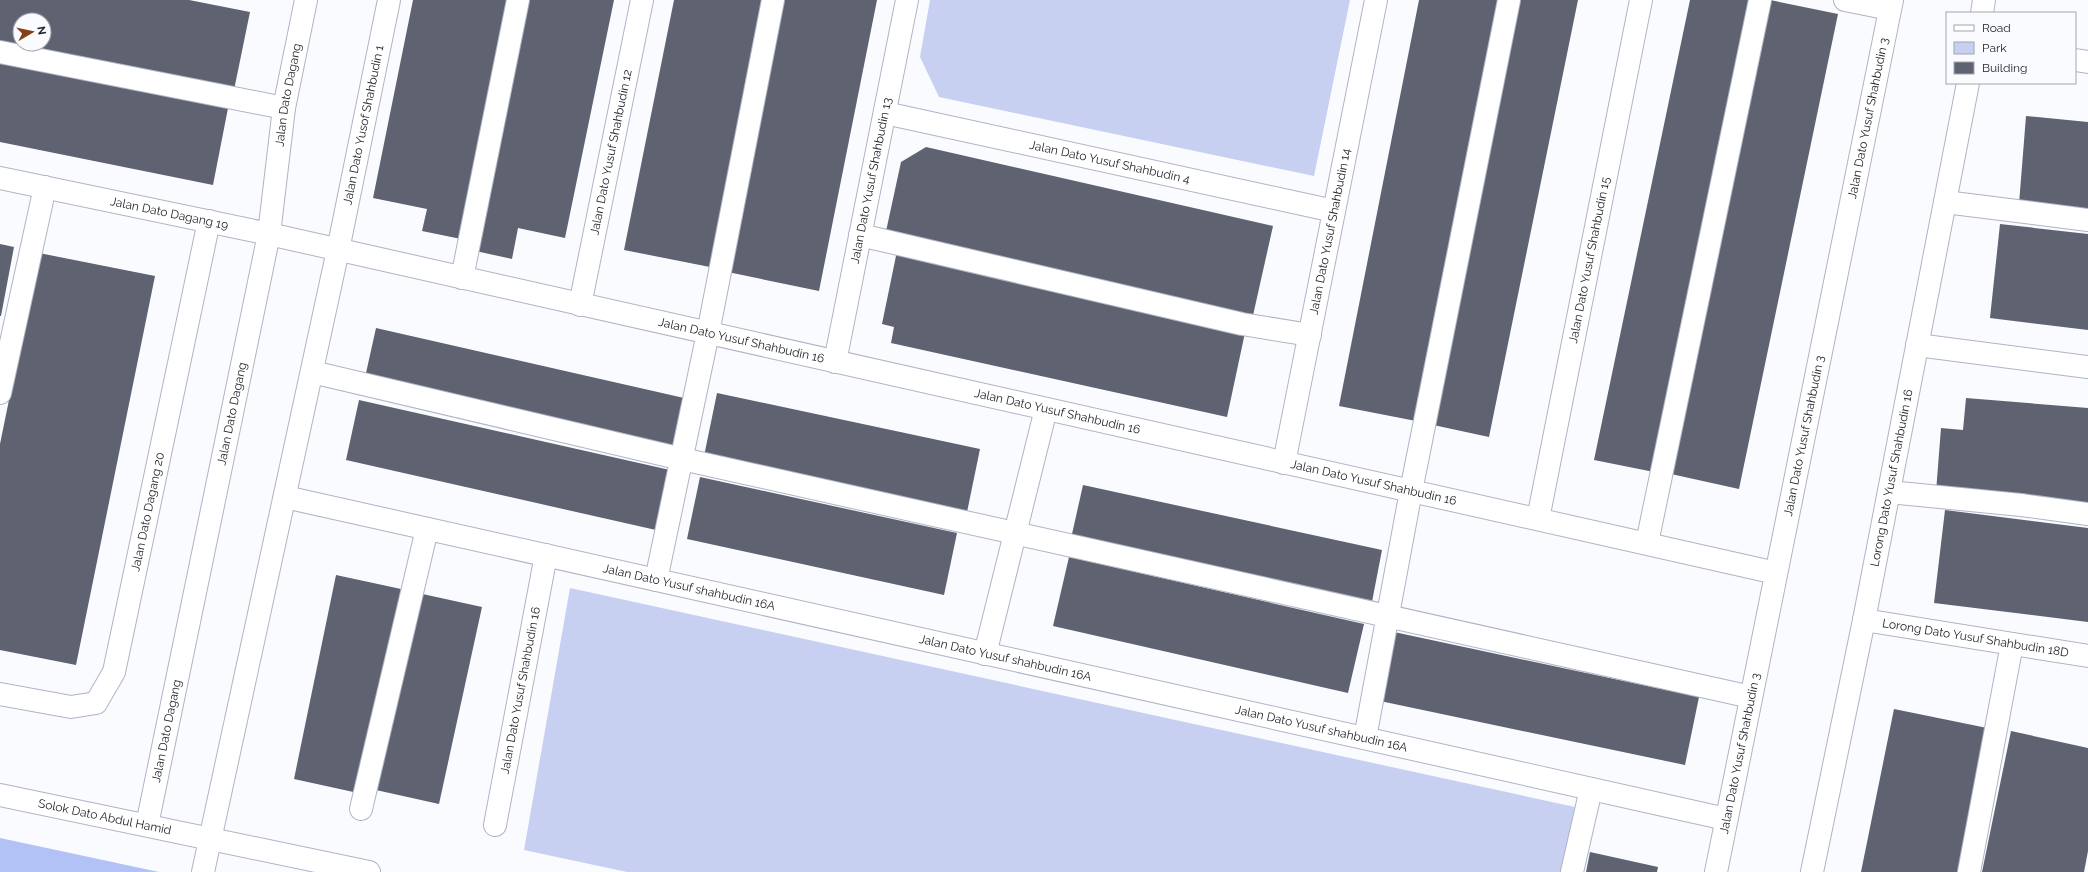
<svg xmlns="http://www.w3.org/2000/svg" width="2088" height="872" viewBox="0 0 2088 872" font-family="Raleway,sans-serif">
<style>
.green{fill:#c7d0f1}
.forest{fill:#b2c1f6}
.building{fill:#5e6271;fill-rule:evenodd}
.lines{fill:none;stroke-linecap:round;stroke-linejoin:round}
.minor-casing{stroke:#afb4c5;stroke-width:24}
.minor{stroke:#fff;stroke-width:22}
.labels{text-anchor:middle;stroke-width:4;stroke-linejoin:round;paint-order:stroke}
.street-label{font-size:12px;fill:#23252c;stroke:#fafbff}
</style>
<rect width="100%" height="100%" fill="#fafbff"/>
<path class="green" d="M930 0H1350L1314 176 939 97 920 57Z
M570 588 1575 807 1561 872H627L524 850Z"/>
<path class="forest" d="M0 838 159 872H0Z"/>
<path class="building" d="M0 0H189L250 12 234 90 0 42ZM20 20H44V44H20Z
M413 0H509L461 239 422 231 427 209 373 198Z
M522 0H614L565 238 518 228 512 259 471 250Z
M674 0H769L715 268 624 250Z
M777 0H877L819 291 723 271Z
M1419 0H1499L1416 421 1339 406Z
M1511 0H1578L1489 437 1424 423Z
M1690 0H1758L1659 473 1594 460Z
M1770 0 1838 14 1739 489 1671 474Z
M0 57 229 103 213 185 0 142Z
M2026 116 2088 122V210L2019 204Z
M926 147 1273 226 1252 320 885 236 901 162Z
M2000 224 2088 234V330L1990 318Z
M0 244 14 247 1 316H0Z
M897 251 1246 328 1227 417 891 343 894 327 882 324Z
M39 253 155 276 76 665 0 650V444Z
M376 328 684 398 673 452 364 382Z
M717 393 980 449 966 517 703 461Z
M1966 398 2088 408V505L1936 492 1941 428 1963 430Z
M359 400 670 470 656 530 346 460Z
M700 477 957 533 944 595 687 539Z
M1083 485 1382 550 1371 607 1070 543Z
M1945 510 2088 528V622L1934 603Z
M1069 557 1364 624 1348 693 1053 626Z
M336 575 401 589 358 793 294 779Z
M418 593 482 607 439 804 376 790Z
M1394 632 1699 697 1685 765 1380 701Z
M1894 709 1992 729 1964 872H1861Z
M2011 731 2088 748V851L2084 872H1982Z
M1590 852 1658 867 1657 872H1586Z"/>
<g class="lines">
<g class="minor-casing">
<g id="minor">
<path d="M1845 0 1890 9"/>
<path d="M1982 13 1984 0"/>
<path d="M0 52 284 108"/>
<path d="M2075 60 2088 62"/>
<path id="s1" d="M885 113 1334 211"/>
<path id="s2" d="M0 178 269 234 1776 573"/>
<path d="M1945 202 2088 220"/>
<path d="M860 235 1242 324 1310 335"/>
<path d="M462 278 518 0"/>
<path id="s3" d="M580 305 642 0"/>
<path d="M1917 345 2088 367"/>
<path id="s4" d="M835 362 907 0"/>
<path d="M312 372 682 459 1751 697"/>
<path d="M0 393 45 187"/>
<path id="s5" d="M1284 463 1376 0"/>
<path d="M1889 492 2021 505 2088 514"/>
<path id="s6" d="M285 497 1726 819"/>
<path id="s7" d="M1538 519 1641 0"/>
<path d="M1647 543 1760 0"/>
<path d="M656 580 708 333 773 0"/>
<path id="s8" d="M1864 620 2088 656"/>
<path d="M985 654 1046 409"/>
<path id="s9" d="M0 694 71 707 96 703 114 672 209 221"/>
<path d="M1365 738 1411 491 1509 0"/>
<path id="s10" d="M0 795 369 872"/>
<path d="M361 809 427 529"/>
<path id="s11" d="M147 825 269 234 284 108 306 0"/>
<path id="s12" d="M495 825 546 555"/>
<path id="s13" d="M203 872 338 250 389 0"/>
<path d="M1572 872 1591 789"/>
<path id="s14" d="M1716 872 1892 0"/>
<path id="s15" d="M1812 872 1864 620 1968 83"/>
<path d="M1969 872 2012 644"/>
</g>
</g>
<use href="#minor" class="minor"/>
</g>
<g class="labels">
<g class="street-label">
<text dy="4" stroke="none"><textPath href="#s11" startOffset="744">Jalan Dato Dagang</textPath></text>
<text dy="4" stroke="none"><textPath href="#s14" startOffset="769">Jalan Dato Yusuf Shahbudin 3</textPath></text>
<text dy="4" stroke="none"><textPath href="#s13" startOffset="764">Jalan Dato Yusof Shahbudin 1</textPath></text>
<text dy="4" stroke="none"><textPath href="#s3" startOffset="156">Jalan Dato Yusuf Shahbudin 12</textPath></text>
<text dy="4" stroke="none"><textPath href="#s1" startOffset="230">Jalan Dato Yusuf Shahbudin 4</textPath></text>
<text dy="4" stroke="none"><textPath href="#s4" startOffset="185">Jalan Dato Yusuf Shahbudin 13</textPath></text>
<text dy="4" stroke="none"><textPath href="#s2" startOffset="173">Jalan Dato Dagang 19</textPath></text>
<text dy="4" stroke="none"><textPath href="#s5" startOffset="236">Jalan Dato Yusuf Shahbudin 14</textPath></text>
<text dy="4" stroke="none"><textPath href="#s7" startOffset="264">Jalan Dato Yusuf Shahbudin 15</textPath></text>
<text dy="4" stroke="none"><textPath href="#s2" startOffset="759">Jalan Dato Yusuf Shahbudin 16</textPath></text>
<text dy="4" stroke="none"><textPath href="#s2" startOffset="1083">Jalan Dato Yusuf Shahbudin 16</textPath></text>
<text dy="4" stroke="none"><textPath href="#s11" startOffset="420">Jalan Dato Dagang</textPath></text>
<text dy="4" stroke="none"><textPath href="#s14" startOffset="445">Jalan Dato Yusuf Shahbudin 3</textPath></text>
<text dy="4" stroke="none"><textPath href="#s15" startOffset="402">Lorong Dato Yusuf Shahbudin 16</textPath></text>
<text dy="4" stroke="none"><textPath href="#s2" startOffset="1407">Jalan Dato Yusuf Shahbudin 16</textPath></text>
<text dy="4" stroke="none"><textPath href="#s9" startOffset="297">Jalan Dato Dagang 20</textPath></text>
<text dy="4" stroke="none"><textPath href="#s6" startOffset="414">Jalan Dato Yusuf shahbudin 16A</textPath></text>
<text dy="4" stroke="none"><textPath href="#s8" startOffset="113">Lorong Dato Yusuf Shahbudin 18D</textPath></text>
<text dy="4" stroke="none"><textPath href="#s6" startOffset="738">Jalan Dato Yusuf shahbudin 16A</textPath></text>
<text dy="4" stroke="none"><textPath href="#s12" startOffset="137">Jalan Dato Yusuf Shahbudin 16</textPath></text>
<text dy="4" stroke="none"><textPath href="#s6" startOffset="1062">Jalan Dato Yusuf shahbudin 16A</textPath></text>
<text dy="4" stroke="none"><textPath href="#s11" startOffset="96">Jalan Dato Dagang</textPath></text>
<text dy="4" stroke="none"><textPath href="#s14" startOffset="121">Jalan Dato Yusuf Shahbudin 3</textPath></text>
<text dy="4" stroke="none"><textPath href="#s10" startOffset="107">Solok Dato Abdul Hamid</textPath></text>
</g>
</g>
<rect x="1946" y="12" width="130" height="72" fill="#fafbff" stroke="#a4a5ab"/>
<rect x="1954" y="25" width="20" height="6" fill="#ffffff" stroke="#a4a5ab"/>
<text x="1982" y="32" font-size="12" fill="#23252c">Road</text>
<rect x="1954" y="42" width="20" height="12" fill="#c7d0f1" stroke="#a4a5ab"/>
<text x="1982" y="52" font-size="12" fill="#23252c">Park</text>
<rect x="1954" y="62" width="20" height="12" fill="#5e6271" stroke="#a4a5ab"/>
<text x="1982" y="72" font-size="12" fill="#23252c">Building</text>
<g transform="translate(32 32) rotate(81)"><circle r="19" fill="#fafbff" stroke="#a4a5ab"/>
<path d="M0-3L7 15L0 10L-7 15Z" fill="#844113"/>
<text y="-6" font-size="11" font-weight="bold" text-anchor="middle" fill="#23252c">N</text>
</g>
</svg>
